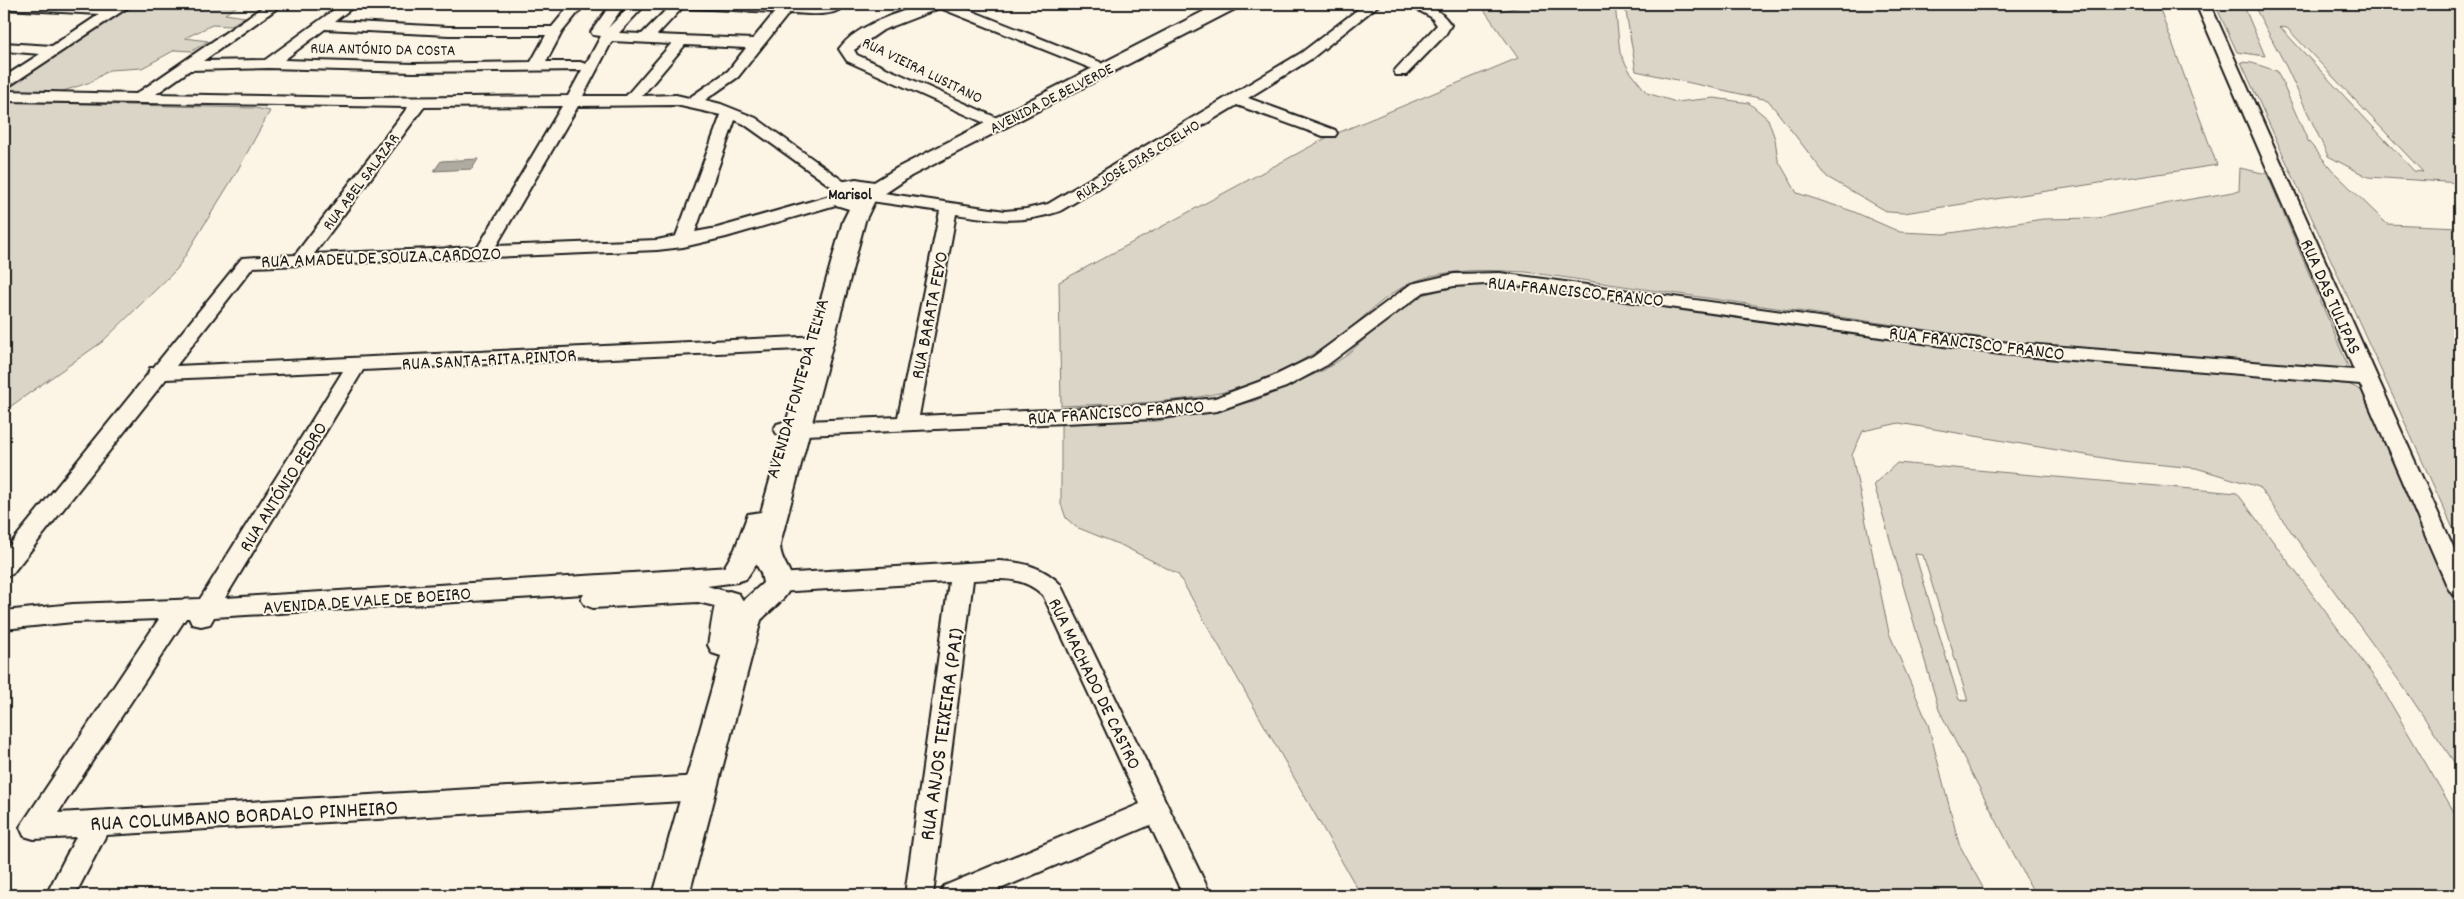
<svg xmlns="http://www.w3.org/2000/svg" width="2464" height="899" viewBox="0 0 2464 899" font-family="Dekko,sans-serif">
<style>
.green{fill:#dbd5c8;stroke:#7c7872;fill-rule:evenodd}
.water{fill:#b0aba1;stroke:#75726c}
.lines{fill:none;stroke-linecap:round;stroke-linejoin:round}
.minor-casing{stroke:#1c1c1c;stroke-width:4}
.major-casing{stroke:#1c1c1c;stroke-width:4}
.minor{fill:#fcf5e5;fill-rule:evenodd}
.major{fill:#fcf5e5;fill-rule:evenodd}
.labels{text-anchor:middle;stroke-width:4;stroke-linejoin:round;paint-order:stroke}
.far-street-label{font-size:16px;fill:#1c1c1c;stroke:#fcf5e5}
.far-neighbourhood-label{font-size:16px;font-weight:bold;fill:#1c1c1c;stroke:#fcf5e5}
.street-label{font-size:19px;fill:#1c1c1c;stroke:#fcf5e5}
.near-street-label{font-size:22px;fill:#1c1c1c;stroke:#fcf5e5}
</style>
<rect width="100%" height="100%" fill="#fcf5e5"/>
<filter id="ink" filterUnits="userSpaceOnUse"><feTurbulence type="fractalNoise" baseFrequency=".02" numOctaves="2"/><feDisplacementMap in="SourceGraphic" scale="10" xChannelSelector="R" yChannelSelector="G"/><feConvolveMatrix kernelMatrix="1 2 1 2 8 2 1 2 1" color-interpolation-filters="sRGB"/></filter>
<g filter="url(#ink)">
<path class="green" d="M132 4H240L225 14 245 17 230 26 212 25 185 38 208 41 192 51 175 50 142 68 109 70 91 82 57 93 4 91V89Z
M1480 4H1492L1501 11 1532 4H1615L1620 53 1629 70 1647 93 1676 102 1714 98 1749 103 1768 119 1775 139 1778 160 1797 193 1852 211 1900 232 1944 234 2043 219 2098 218 2174 202 2239 191 2240 168 2267 174 2350 371 2033 345 1526 272C1486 270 1439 267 1403 287 1379 300 1361 321 1340 336 1313 356 1283 371 1253 383 1195 405 1122 403 1061 406L1059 282 1328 137 1518 58Z
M1628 4H2158L2217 165 1904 213 1888 212 1827 177 1768 100 1636 71 1625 6Z
M2215 4H2243L2265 56 2237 52Z
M2253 4H2352L2460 10V183L2368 177 2328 156 2284 62ZM2280 27 2287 28 2423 172 2414 171Z
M2241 62 2252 63 2277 71 2308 141 2334 172 2387 224 2460 227V544Z
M4 102 255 108 270 111 236 173 177 269 102 342 4 411Z
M1472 283 1545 289 2021 355 2343 381 2366 393 2460 616V771L2405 689 2259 487 2196 468 2121 461 1899 423 1863 431 1852 455 1889 633 1928 724 1959 844 1987 895H1361L1178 574 1123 546 1076 527 1066 518 1061 504V422L1157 421 1187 416 1254 401 1324 370 1344 357 1406 303 1425 294Z
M1897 463 2237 493 2380 685 2460 822V895H2035L1939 710 1874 484ZM1915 554 1923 555 1968 701 1959 700Z"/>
<path class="water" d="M478 159 472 169 434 171 441 161Z"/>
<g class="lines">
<g class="minor-casing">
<path id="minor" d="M4 4 112 7 117 4H133L9 86 4 88V77L40 54 4 51V43L52 46 100 14 4 9Z
M267 4H283L203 61 265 60 342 4H357L335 21 449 27H552L571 4H585L562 32 546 62H580L586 64 601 36 593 35 591 32 611 4H625L608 28 632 4H646L619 33 642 34 672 4H796L820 6 846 4C835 19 805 13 789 13L738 77 705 100 721 104 756 118 853 188 851 192H839L744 124 735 120 695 232 717 228 840 193 846 194 848 198 846 202 726 237 683 247 657 250 253 267 176 366 821 336 828 338 831 342 828 346 821 348 363 370 225 598 730 567 738 570 742 576 738 582 707 586 735 594 739 600 735 606 727 609 698 602 593 608 585 605 581 599 584 594 214 617 210 624 201 626 192 624 189 618H186L58 813 700 776 710 780 714 788 710 796 700 800 106 835 75 895H46L76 837 34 839 24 836 20 827 159 619 73 622 4 629V611L73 604 200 599 343 371 166 379 12 574 4 577V552L148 374 150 368H153L242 258 295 255 408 107 4 101V91L136 94ZM684 6 690 8 775 12 753 39 657 35ZM325 29 449 35H546L531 62 413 64 284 60ZM612 41 671 44 626 96H583ZM685 45 746 48 728 71 689 98 676 95 642 96ZM269 68 413 72 582 70 568 96 360 98 156 94 190 70ZM676 105 721 115 676 236 657 240 496 246 578 106ZM562 106 478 247 314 254 424 107Z
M925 4H954L1100 62 1102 65 1095 69 1090 68 940 8 883 30 854 50 857 55 1004 121 1006 124 998 129 847 61 839 49C857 24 898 13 925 4Z
M1365 4H1380L1311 59 1248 98 1335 130 1337 133 1335 136H1323L1237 105 1060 211C1022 224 995 220 956 214L919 416 1151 405 1215 398 1272 377 1313 357 1411 284 1454 274 1500 273 2000 342 2354 370 2196 4H2210L2460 562V597L2452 594 2448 588 2360 384 2000 354 1500 283 1454 286 1424 292 1327 365 1286 387 1217 411 1151 419 784 436 777 434 774 429 777 424 784 422 898 417 940 211 864 200 862 196 864 192 870 191 1005 211 1026 209 1048 204 1301 53Z
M1407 4C1428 3 1439 8 1451 25L1445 35 1406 75H1396L1394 72 1396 69 1437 25 1431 17Z
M999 561C1023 562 1043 567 1060 584L1211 895H1183L1150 825 986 895H940L944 886 1140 804 1043 595C1022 575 999 579 973 580L933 895H905L949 582 777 592 769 589 765 583 769 577 777 574Z"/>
</g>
<g class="major-casing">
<path id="major" d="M1218 4H1239L1237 8 911 176 875 200 865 221 780 544C780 556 785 562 790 573 798 592 772 608 761 620L689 895H653L721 656 712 653 708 645C711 631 713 605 719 594L729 591 739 594 743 601 763 583 761 573 756 564 746 579 736 582 726 579 722 571 735 549 748 514 761 512 843 221 849 209 836 205 829 196 840 182 856 179 874 182 897 168ZM855 191H860L851 196 850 194Z"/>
</g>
<use href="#minor" class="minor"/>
<use href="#major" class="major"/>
</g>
</g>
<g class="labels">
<g class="far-street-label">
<text transform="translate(383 48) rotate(1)" y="6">RUA ANTÓNIO DA COSTA</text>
<text transform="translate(923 69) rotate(26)" y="6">RUA VIEIRA LUSITANO</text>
<text transform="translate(1051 97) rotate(-27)" y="6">AVENIDA DE BELVERDE</text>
<text transform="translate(1137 159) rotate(-31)" y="6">RUA JOSÉ DIAS COELHO</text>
<text transform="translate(360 181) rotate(-53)" y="6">RUA ABEL SALAZAR</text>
</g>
<g class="far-neighbourhood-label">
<text x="850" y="199">Marisol</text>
</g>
<g class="street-label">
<text transform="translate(381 256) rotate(-2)" y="7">RUA AMADEU DE SOUZA CARDOZO</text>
<text transform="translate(1576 290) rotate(6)" y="7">RUA FRANCISCO FRANCO</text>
<text transform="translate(2332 296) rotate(66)" y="7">RUA DAS TULIPAS</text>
<text transform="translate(928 315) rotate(-79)" y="7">RUA BARATA FEYO</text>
<text transform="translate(1977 342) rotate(7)" y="7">RUA FRANCISCO FRANCO</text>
<text transform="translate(489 358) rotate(-3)" y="7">RUA SANTA-RITA PINTOR</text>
<text transform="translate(796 388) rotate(-74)" y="7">AVENIDA FONTE DA TELHA</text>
<text transform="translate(1116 411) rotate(-4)" y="7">RUA FRANCISCO FRANCO</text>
<text transform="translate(282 486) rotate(-58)" y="7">RUA ANTÓNIO PEDRO</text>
<text transform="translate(367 599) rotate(-4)" y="7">AVENIDA DE VALE DE BOEIRO</text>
<text transform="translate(1096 683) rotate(64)" y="7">RUA MACHADO DE CASTRO</text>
</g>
<g class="near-street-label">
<text transform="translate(940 734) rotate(-82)" y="8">RUA ANJOS TEIXEIRA (PAI)</text>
<text transform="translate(244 814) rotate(-3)" y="8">RUA COLUMBANO BORDALO PINHEIRO</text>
</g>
</g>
<rect width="2464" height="899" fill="none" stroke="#fcf5e5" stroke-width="20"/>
<rect x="10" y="10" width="2444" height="879" fill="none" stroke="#1c1c1c" stroke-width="2" filter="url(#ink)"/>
</svg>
